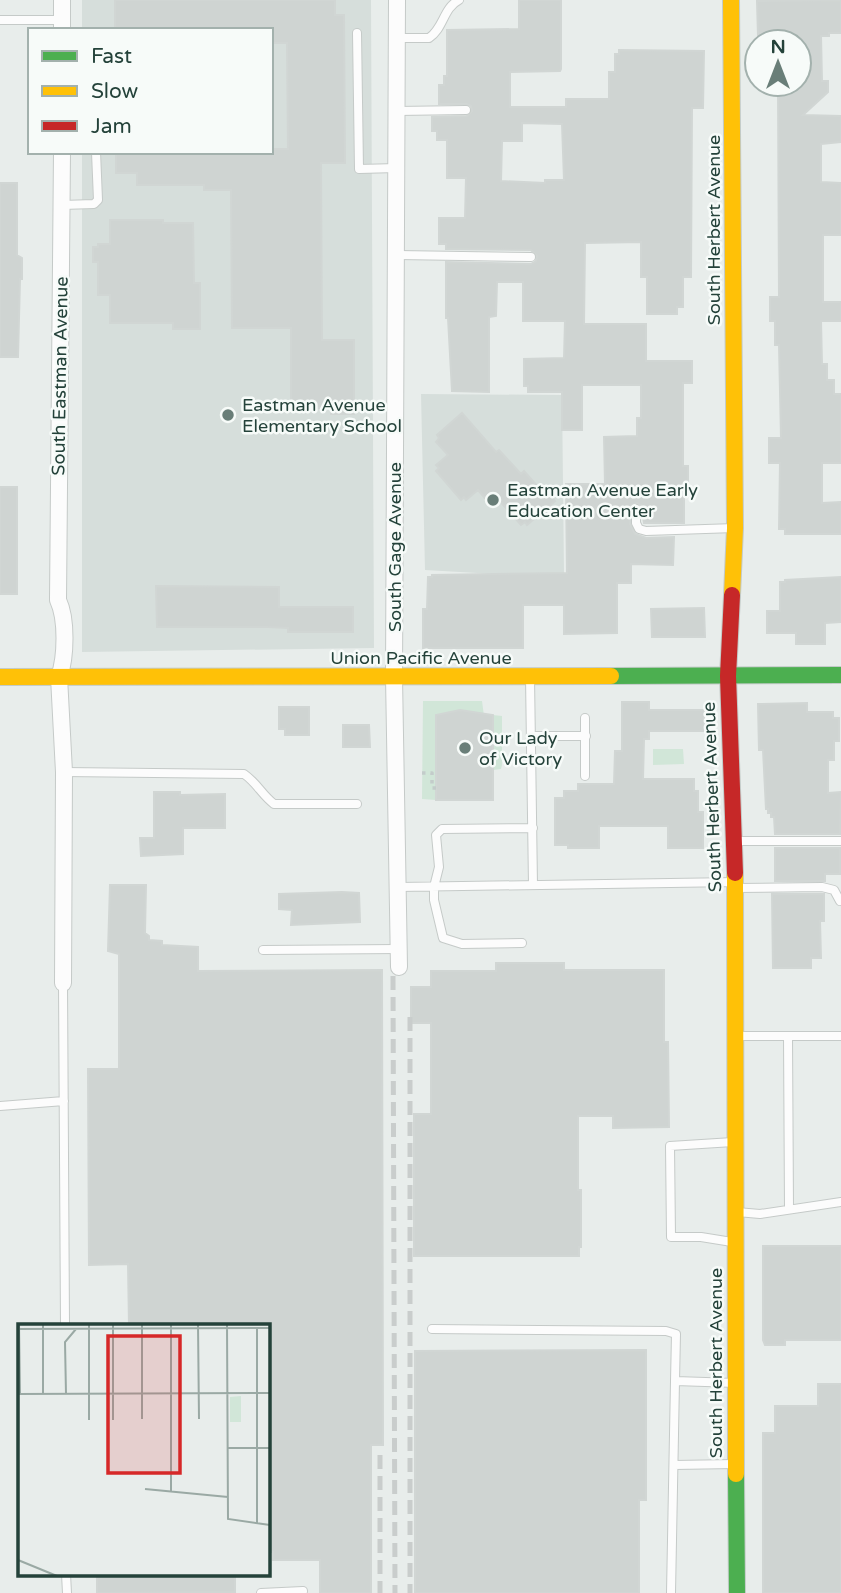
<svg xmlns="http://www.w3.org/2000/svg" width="841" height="1593" viewBox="0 0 841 1593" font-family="'Varela Round',sans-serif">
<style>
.built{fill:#d6dedb}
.green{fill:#d1e6d8}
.building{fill:#cfd4d2;stroke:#d1d6d4;stroke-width:2;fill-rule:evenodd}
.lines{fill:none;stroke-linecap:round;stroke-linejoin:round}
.lane-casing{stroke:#c5cac8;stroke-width:10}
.street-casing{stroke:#c5cac8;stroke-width:18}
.fast-casing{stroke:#c3cbc8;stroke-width:18}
.slow-casing{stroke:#c3cbc8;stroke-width:18}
.jam-casing{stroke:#c3cbc8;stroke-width:18}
.path{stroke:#c3ccca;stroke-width:3.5;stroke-dasharray:3.5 5;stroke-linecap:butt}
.lane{stroke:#fcfcfc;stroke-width:8}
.street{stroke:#fcfcfc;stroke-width:16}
.fast{stroke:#4caf50;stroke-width:16}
.slow{stroke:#ffc107;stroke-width:16}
.jam{stroke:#c62828;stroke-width:16}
.rail{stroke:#c9cdcc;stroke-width:5;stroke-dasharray:14 7;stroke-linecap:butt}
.poi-dot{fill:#697e78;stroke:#f7fbf9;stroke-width:2.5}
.labels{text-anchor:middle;stroke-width:5;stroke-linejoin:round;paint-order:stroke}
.street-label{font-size:18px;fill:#24423a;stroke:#f7fbf9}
.poi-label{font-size:18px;fill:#24423a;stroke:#f7fbf9;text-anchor:start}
.inset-road{fill:none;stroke:#9aa9a4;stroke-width:2}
.view{fill:#d62828;fill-opacity:0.15;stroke:#d62828;stroke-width:3.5}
.inset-edge{fill:none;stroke:#24423a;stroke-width:3.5}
</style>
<rect width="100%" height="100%" fill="#e8edeb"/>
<path class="built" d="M82 0H371L374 648 82 652V152H271V30H82Z
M421 394 562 395 564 573 495 574 425 570Z"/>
<path class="green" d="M423 701H482L484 716 436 800 422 799Z
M493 715 502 716V765L501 769 493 770Z
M653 749H683L684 764 653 765Z"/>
<path class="building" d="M115 0H335V15H344L345 163H321L322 340H354V414H331V408H291V328H232L231 190H204V185H137V173H116V152H271L273 149H288L287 43H271V30H115Z
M519 0H561V69L560 71 510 72V107H566V99H609V72H615V54H619V50L704 51 703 108H692L691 277H683V307H677V314H647V277H641V242L585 243 584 324H646V361H692V383H683V466H688V494H684V523H644L641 505 637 503 631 505 630 524 635 534 646 538 674 537 673 565 631 564V583H617V633L564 634V605H523V648H423V609H427L428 577H432V575L567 573 566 484H605L604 437 637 436V418H641V385H582V430H562V392H528V386H524V359L564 358 565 321H523V282H497L496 316 489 317V392L452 391 448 318H446V262L531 264 536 261 537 256 531 250 446 249V244H439V218H465L466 178H447V140H437V131H432V117L467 116 472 111 471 106 467 104H439V85H444V76H447V30L519 29ZM522 123 562 124 564 180H545V183L501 181 502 141H522Z
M841 0V33H829V36H821L822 81H828V92L803 115 841 116V142L821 144V182L841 183V235H823V302H841V321H821L822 364H827V380H834V394H841V463H822V503L841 502V534H785V529H779L780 463H769V438H781L779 345H775V321H770V297H779L778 84H799V36H758L757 1Z
M0 183H17V255L22 258V279H20L18 357H0Z
M110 220H163V223H193L194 283H200V329H173V323H110V295H98V262H93V247H98V244H110Z
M462 413 496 452 499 450 521 474 524 471 539 488 542 485 555 501 527 525 525 522 521 525 497 498 490 504 478 490 466 500 464 497 461 500 436 471 439 468 436 465 448 455 436 442 439 438 437 435Z
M0 487H17V594H0Z
M841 577V622L825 623V644H796V633H767V611H780V582H785V580Z
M156 586 279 587V607H353V632H288V628L268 627H157Z
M704 608 705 637H652L651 609Z
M622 702H649V710H704V731H649V739H644L643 779H694V791H698V812H703V848H668V826H599V848H568V845H555V798H564V791H578V784H614L615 751H622Z
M807 703V712H833V718H839V741H834V760H828V793L841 792 840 834H775L774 817H771V813H768V809H766L763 750H759L758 704Z
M279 707H309V735H285V729H279Z
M460 710 493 715V800H436V715Z
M343 725H369L370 747H343Z
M154 792H180V795L225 794V828H183V854L141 856 140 838H154Z
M775 848H840V874H825V881H775Z
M110 885H146L145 933 149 936V940L162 941V945L198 947V971L382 970 383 1445H371V1593H320V1560H273V1552H268V1325H129L128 1264 89 1265 88 1069H119V954L108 951Z
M342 892 359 893 360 922 291 925 292 910 279 909V894Z
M772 894H824V921H820L821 958H811V968H773Z
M496 963H564V970H664V1042H668L669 1127 613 1128V1116H578V1190H581V1247H579V1256H414V1114H431V1023H411V987H431V971H496Z
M763 1246H841V1340H785V1345H765L763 1340Z
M646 1350V1500H639V1593H415V1351Z
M818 1384H841V1593H763V1433H775V1406H818Z
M97 1574H235V1592L97 1593Z"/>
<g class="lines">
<g class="lane-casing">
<path id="lane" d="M0 20H62
M357 33 359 169 397 168
M397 38H429C444 28 443 8 459 0
M397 111 466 110
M62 205 94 204 98 200 96 152
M398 255 531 257
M636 509V523L639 529 646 531 735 528
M530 677 533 885
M585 718V776
M531 736H586
M64 772 244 774C257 783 262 795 274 804H357
M738 841H841
M399 887 735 882
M737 888 822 887 834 890 840 901
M522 943 462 944 443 938 434 900V887L439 867 436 835 442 829 533 828
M263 950 399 949
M63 983 65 1325
M735 1036H841
M788 1036 789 1209
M0 1106 64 1101
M737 1212 760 1214 841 1202
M732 1242 701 1237H671L670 1146 733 1142
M432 1329 666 1331 676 1334 675 1381 736 1383
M674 1465 734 1464
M66 1574 67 1593
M261 1593 303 1591
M671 1593 675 1381"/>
</g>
<g class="street-casing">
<path id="street" d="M62 0V30
M397 0 394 677 399 967
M62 152 58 600C67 619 66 657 59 677L64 772 63 983"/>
</g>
<g class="fast-casing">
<path id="fast" d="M611 676 841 675
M736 1474 737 1593"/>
</g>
<g class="slow-casing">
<path id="slow" d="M731 0 735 528 732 595
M0 677 611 676
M735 873 736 1474"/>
</g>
<g class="jam-casing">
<path id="jam" d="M732 595 728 676 735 873"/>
</g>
<path class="path" d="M422 773H432V788H436"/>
<use href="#lane" class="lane"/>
<use href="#street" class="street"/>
<use href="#fast" class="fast"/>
<use href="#slow" class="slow"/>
<use href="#jam" class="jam"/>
<path class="rail" d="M393 976 395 1593
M410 1017V1593
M380 1455V1593"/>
</g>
<g class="poi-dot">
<circle cx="228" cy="415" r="7"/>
<circle cx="493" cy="500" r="7"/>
<circle cx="465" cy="748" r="7"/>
</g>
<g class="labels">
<g class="street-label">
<text transform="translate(714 230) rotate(-90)" y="6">South Herbert Avenue</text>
<text transform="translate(60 376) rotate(-89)" y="6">South Eastman Avenue</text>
<text transform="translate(395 547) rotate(-90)" y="6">South Gage Avenue</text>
<text x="421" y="664">Union Pacific Avenue</text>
<text transform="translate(712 797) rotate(-92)" y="6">South Herbert Avenue</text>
<text transform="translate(716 1363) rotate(-90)" y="6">South Herbert Avenue</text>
</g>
<g class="poi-label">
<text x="242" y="411">Eastman Avenue<tspan x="242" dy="21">Elementary School</tspan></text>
<text x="507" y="496">Eastman Avenue Early<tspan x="507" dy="21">Education Center</tspan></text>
<text x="479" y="744">Our Lady<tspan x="479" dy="21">of Victory</tspan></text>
</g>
</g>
<g transform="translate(18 1324)">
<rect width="252" height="252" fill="#e8edeb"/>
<path d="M223 72V98H212V73Z" fill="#d1e6d8"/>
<path class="inset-road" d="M1 0 2 70M25 0V70M95 0V96M124 0V95M153 0V167M180 0 181 95M209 0 210 195 252 201M0 5 252 4M239 5V199M0 70 252 69M48 70 47 18 58 5M71 96V0M209 124H252M127 165 210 173M0 236 39 252"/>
<path class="view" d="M90 12H162V149H90Z"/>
<rect width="252" height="252" class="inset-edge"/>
</g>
<rect x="28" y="28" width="245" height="126" fill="#f7fbf9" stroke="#a3b1ad" stroke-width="2"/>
<rect x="42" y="51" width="35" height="10" fill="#4caf50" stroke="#a3b1ad" stroke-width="2"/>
<text x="91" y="63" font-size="21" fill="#24423a">Fast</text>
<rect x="42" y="86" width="35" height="10" fill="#ffc107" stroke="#a3b1ad" stroke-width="2"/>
<text x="91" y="98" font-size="21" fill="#24423a">Slow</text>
<rect x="42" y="121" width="35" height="10" fill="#c62828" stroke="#a3b1ad" stroke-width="2"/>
<text x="91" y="133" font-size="21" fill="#24423a">Jam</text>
<g transform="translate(778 63)"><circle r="33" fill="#f7fbf9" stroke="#a3b1ad" stroke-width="2"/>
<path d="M0-5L12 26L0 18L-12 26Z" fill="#697e78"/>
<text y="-10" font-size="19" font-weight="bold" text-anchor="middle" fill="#24423a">N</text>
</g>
</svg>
